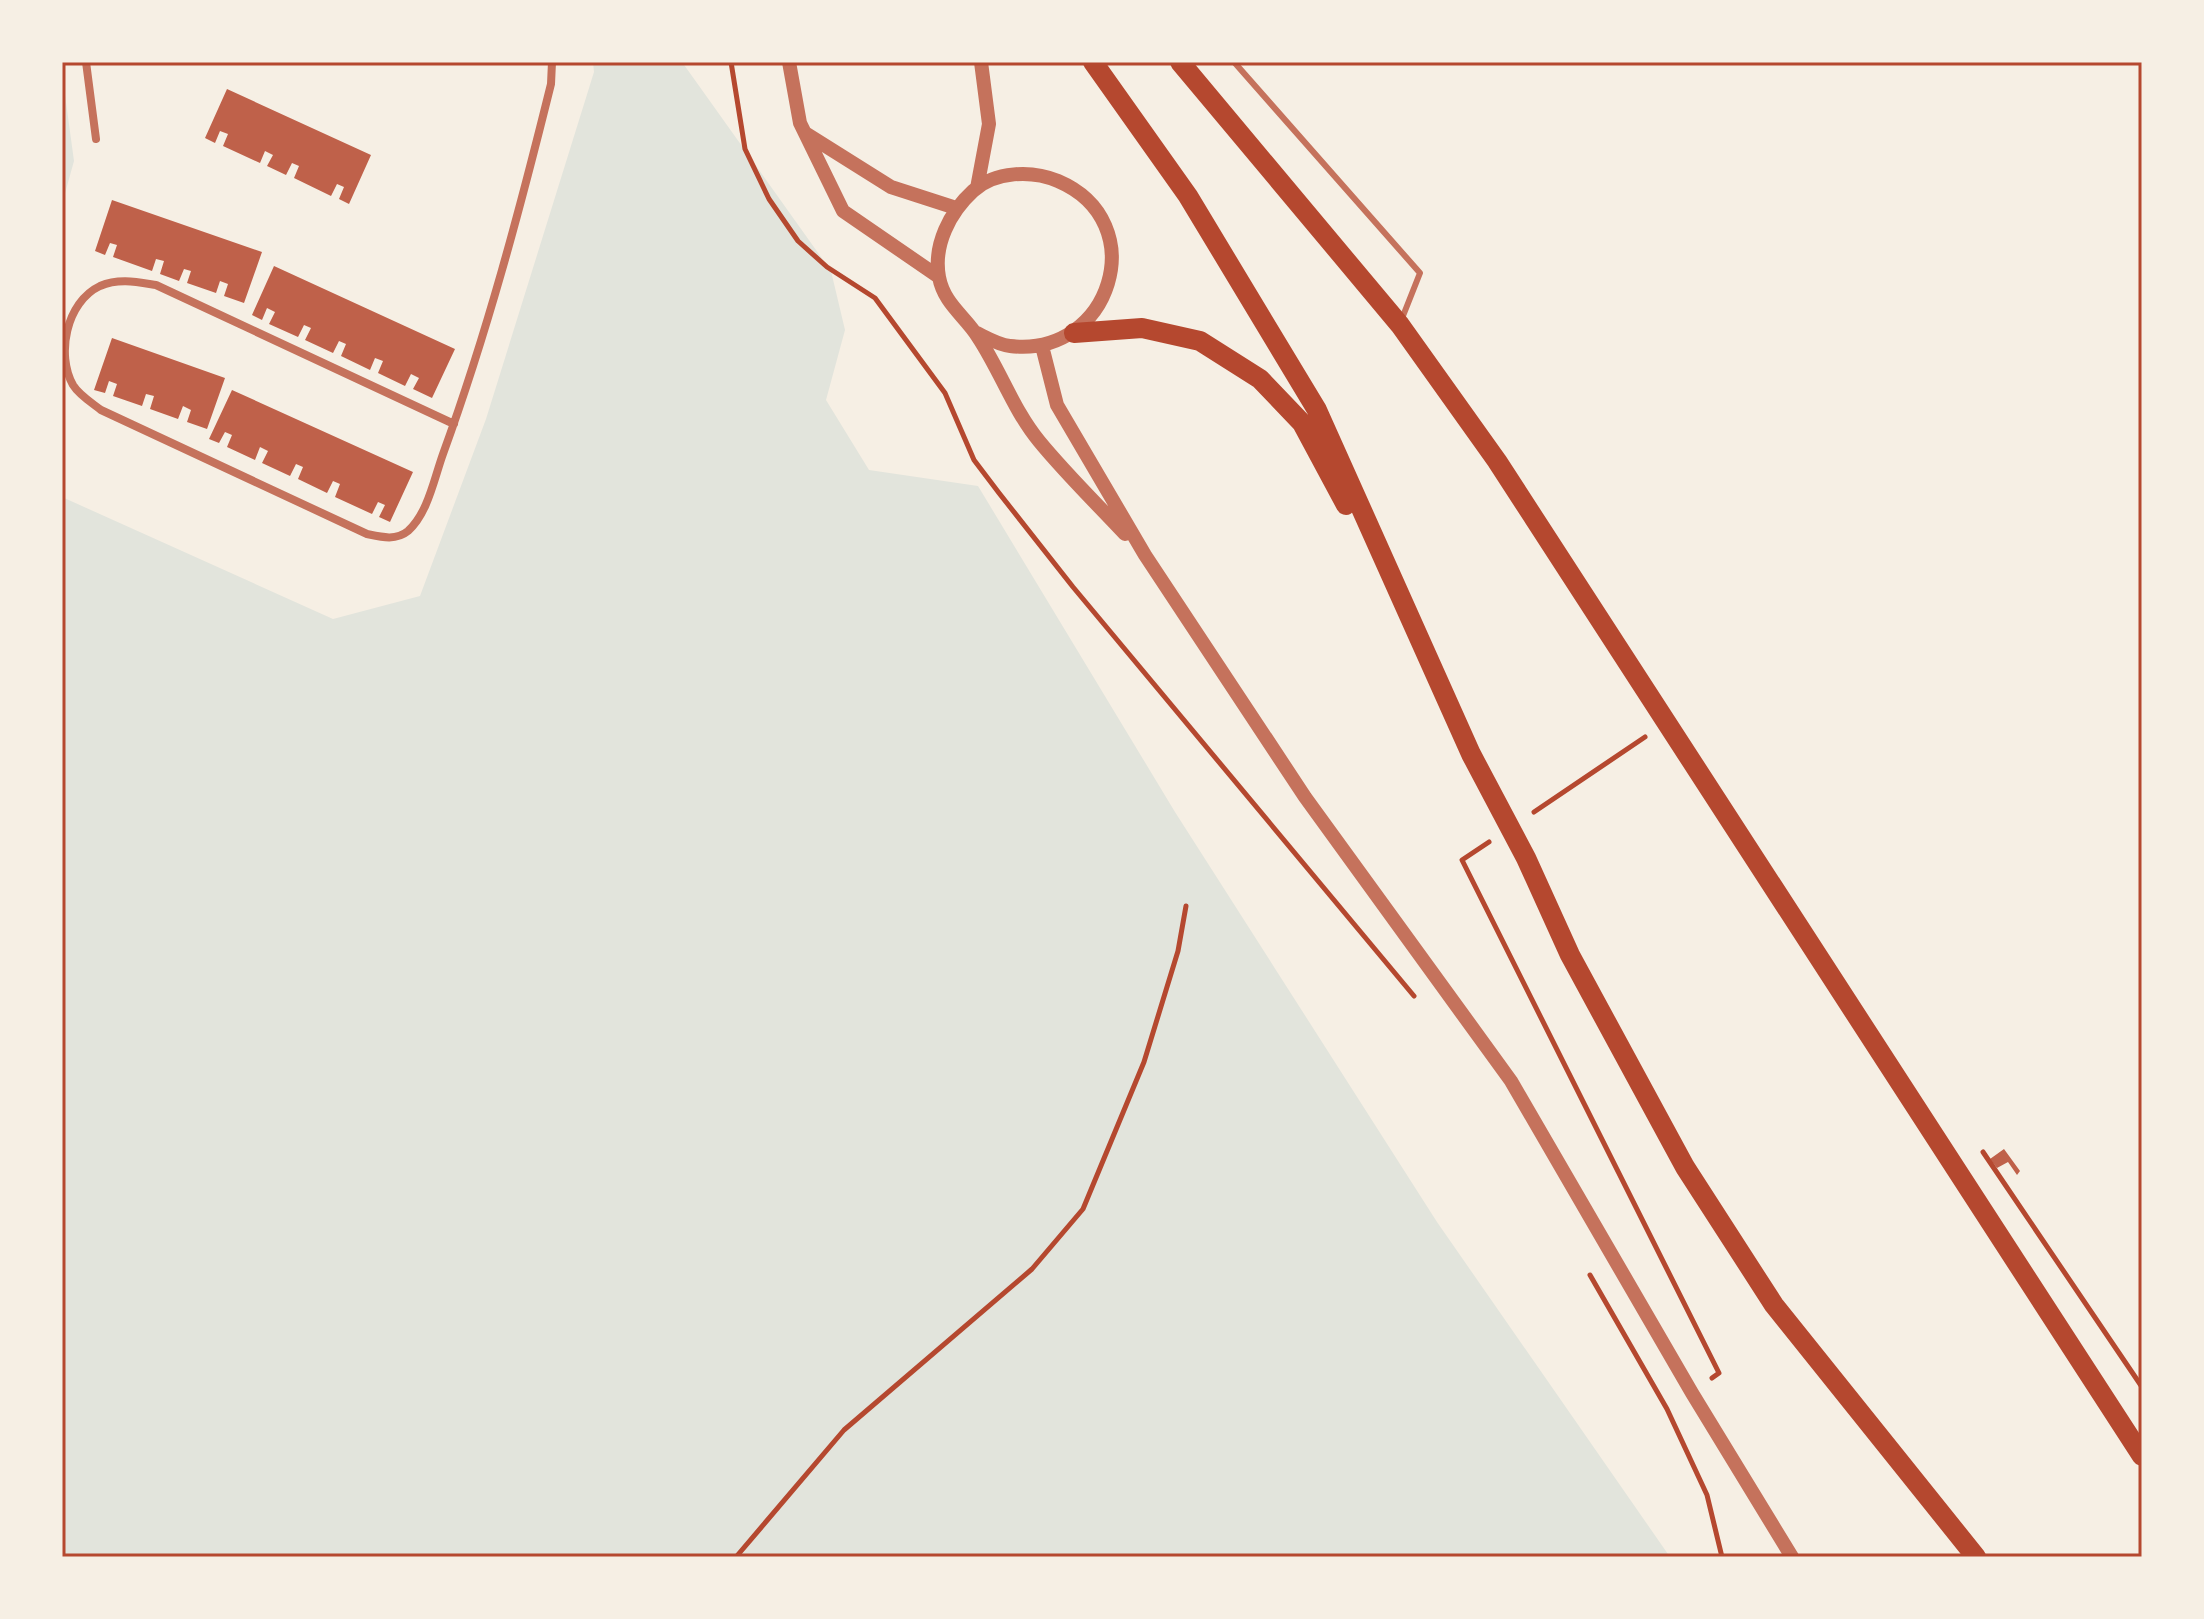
<svg xmlns="http://www.w3.org/2000/svg" width="2204" height="1619" viewBox="0 0 2204 1619" font-family="Barlow,sans-serif">
<style>
.green{fill:#e2e4dc}
.building{fill:#bf614a}
.lines{fill:none;stroke-linecap:round;stroke-linejoin:round}
.path{stroke:#b5482f;stroke-width:5}
.service{stroke:#c5725c;stroke-width:6}
.minor{stroke:#c5725c;stroke-width:8}
.tertiary{stroke:#c5725c;stroke-width:14}
.primary{stroke:#b5482f;stroke-width:20}
.neatline{fill:none;stroke:#b5482f;stroke-width:3}
</style>
<rect width="100%" height="100%" fill="#f6efe4"/>
<path class="green" d="M593 62H682L831 271 845 330 826 400 869 470 978 486 1175 812 1437 1222 1670 1557H62V497L333 619 420 596 486 419 594 72Z
M62 73 74 161 62 204Z"/>
<path class="building" d="M227 89 371 155 349 204 339 199 344 187 337 184 331 196 294 178 299 166 292 163 286 175 267 166 273 155 265 151 260 163 223 146 228 134 220 131 215 143 205 138Z
M112 200 262 252 244 303 224 296 228 284 220 281 216 293 187 283 191 271 184 269 179 281 160 274 164 261 156 259 152 271 113 257 117 245 110 243 105 255 95 251Z
M274 266 455 349 432 398 413 389 419 378 411 374 405 386 378 373 383 361 375 358 370 370 341 356 346 344 339 341 333 353 305 340 311 328 304 325 298 337 269 324 275 312 267 308 262 320 252 315Z
M112 338 225 378 207 429 187 422 191 410 183 406 178 419 150 409 154 396 146 394 142 406 113 396 117 384 109 381 105 393 94 390Z
M232 390 413 472 390 522 379 517 385 505 378 502 372 514 335 497 340 484 333 481 327 493 298 479 303 467 296 464 290 476 262 463 268 451 260 447 255 460 227 447 232 435 225 432 219 443 209 439Z
M2004 1149 2020 1171 2017 1175 2008 1162 1997 1168 1990 1159Z"/>
<g class="lines">
<path class="path" d="M731 62 745 149 769 199 798 241 827 267 875 298 945 393 974 460 999 493 1073 587 1414 996
M1534 812 1645 737
M1489 842 1462 860 1719 1373 1712 1378
M1983 1152 2142 1387
M1590 1275 1667 1409 1707 1495 1722 1557
M736 1557 844 1430 1032 1269 1083 1209 1144 1062 1178 951 1186 906"/>
<path class="service" d="M1234 62 1420 273 1401 321"/>
<path class="minor" d="M86 62 96 139
M454 424 156 285C137 282 119 278 100 286 66 302 56 355 73 385 79 395 92 403 101 410L367 534C381 537 396 541 408 531 428 513 434 479 443 454 487 333 520 209 551 84L552 62"/>
<path class="tertiary" d="M789 62 800 123 843 211 939 277
M805 133 891 187 956 208
M977 188 989 124 981 62
M977 333C987 338 999 345 1010 346 1111 358 1154 222 1058 181 1032 170 995 171 973 191 950 212 933 245 939 277 944 304 965 316 978 337 1000 370 1014 411 1039 441 1066 474 1097 504 1125 534
M1042 346 1057 405 1145 555 1305 797 1511 1081 1692 1393 1792 1557"/>
<path class="primary" d="M1093 62 1188 196 1317 410 1471 754 1526 858 1570 955 1685 1167 1774 1305 1976 1557
M1180 62 1400 325 1497 461 2142 1456
M1074 333 1142 328 1200 341 1260 379 1302 423 1346 505"/>
</g>
<rect width="2204" height="1619" fill="none" stroke="#f6efe4" stroke-width="128"/>
<rect x="64" y="64" width="2076" height="1491" class="neatline"/>
</svg>
